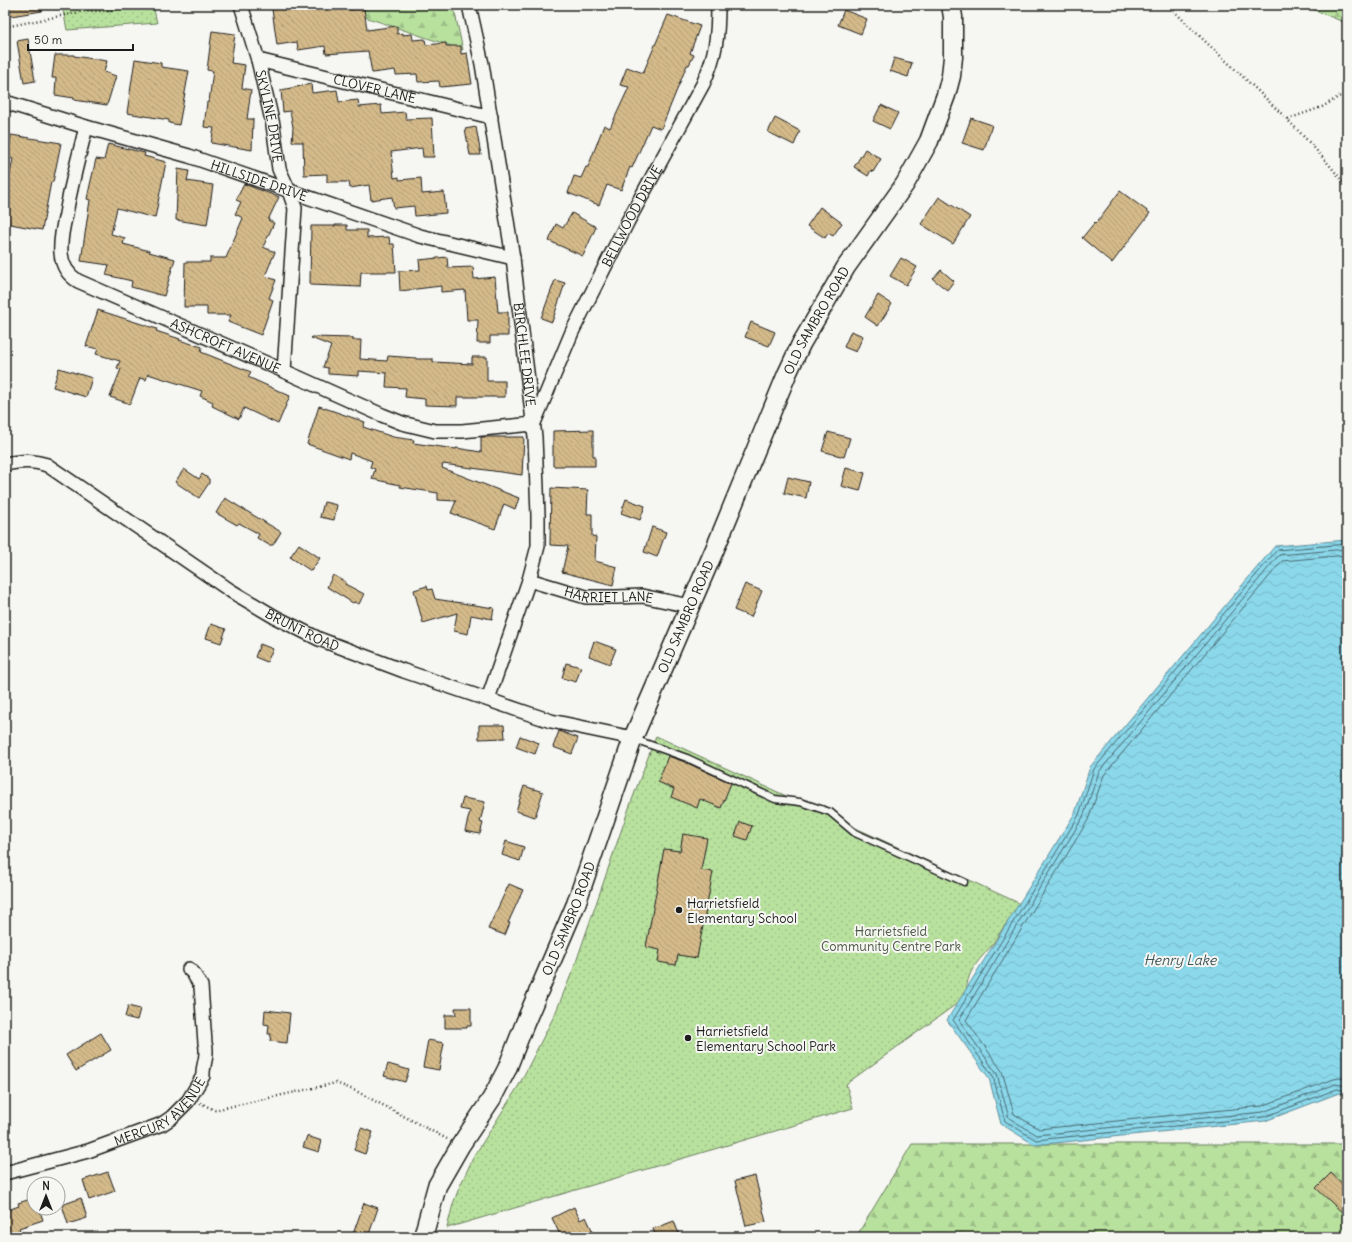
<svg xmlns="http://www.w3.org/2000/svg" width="1352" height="1242" viewBox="0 0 1352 1242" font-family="Delius,sans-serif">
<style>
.forest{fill:url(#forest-firs);stroke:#6a7e5d}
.park{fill:url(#park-dots);stroke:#6a7e5d}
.water{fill:url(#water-waves);stroke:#5f8d98}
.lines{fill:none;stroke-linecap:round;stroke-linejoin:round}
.shore{stroke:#48676f;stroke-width:1}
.building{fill:url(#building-back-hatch);stroke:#1c1c1c}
.lane-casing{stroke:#1c1c1c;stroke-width:9}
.street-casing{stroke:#1c1c1c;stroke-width:16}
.secondary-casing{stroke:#1c1c1c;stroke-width:21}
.path{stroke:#1c1c1c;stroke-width:2.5;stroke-dasharray:1 3;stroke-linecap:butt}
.lane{stroke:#f6f6f2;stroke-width:6}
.street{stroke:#f6f6f2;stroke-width:13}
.secondary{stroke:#f6f6f2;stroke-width:18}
.poi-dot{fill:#1c1c1c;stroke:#f6f6f2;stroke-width:1.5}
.labels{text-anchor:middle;stroke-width:4;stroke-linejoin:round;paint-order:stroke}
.street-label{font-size:13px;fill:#1c1c1c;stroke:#f6f6f2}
.poi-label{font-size:13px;fill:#1c1c1c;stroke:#f6f6f2;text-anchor:start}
.park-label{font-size:13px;fill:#4b5743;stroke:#f6f6f2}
.water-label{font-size:14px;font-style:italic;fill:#3d545a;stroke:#f6f6f2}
</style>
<defs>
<pattern id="forest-firs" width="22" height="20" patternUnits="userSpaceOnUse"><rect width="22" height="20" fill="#b8e19e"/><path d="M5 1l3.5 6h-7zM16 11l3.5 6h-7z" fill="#9ec088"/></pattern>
<pattern id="park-dots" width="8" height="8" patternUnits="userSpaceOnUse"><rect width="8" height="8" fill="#b8e19e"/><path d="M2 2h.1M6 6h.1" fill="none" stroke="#9ec088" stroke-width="1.8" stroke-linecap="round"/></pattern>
<pattern id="water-waves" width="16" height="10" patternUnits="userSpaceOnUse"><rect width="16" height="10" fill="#8bd8eb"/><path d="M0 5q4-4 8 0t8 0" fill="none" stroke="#77b9c9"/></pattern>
<pattern id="building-back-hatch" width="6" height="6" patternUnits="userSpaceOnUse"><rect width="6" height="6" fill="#d4ba8a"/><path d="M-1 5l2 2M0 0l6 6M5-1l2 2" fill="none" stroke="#b59f76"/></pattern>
</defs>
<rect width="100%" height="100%" fill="#f6f6f2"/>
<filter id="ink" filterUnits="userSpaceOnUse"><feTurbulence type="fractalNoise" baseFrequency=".025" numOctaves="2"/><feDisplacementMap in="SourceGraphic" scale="8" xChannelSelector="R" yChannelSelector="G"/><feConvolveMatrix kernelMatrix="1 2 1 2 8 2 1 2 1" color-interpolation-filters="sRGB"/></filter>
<g filter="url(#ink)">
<path class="forest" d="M323 5H439L454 9 463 50 350 12Z
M1302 5H1347V21L1346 23Z
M912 1144H1347V1237H856Z"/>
<path class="park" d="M62 5H153L157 23 67 30Z
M656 736 1023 905C1018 912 1012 917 1006 924 1001 930 997 938 992 945 977 963 966 971 966 997L846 1084 853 1108 447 1228 453 1204 459 1188 473 1158 519 1085 555 1014 575 965 629 808Z"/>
<path class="water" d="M1347 540V1095L1339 1093 1265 1121 1035 1145 1001 1124 989 1078 947 1020 1075 813 1090 767 1275 546Z"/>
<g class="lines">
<path class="shore" d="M1347 544 1277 550 1094 769 1079 815 953 1020 993 1076 1005 1121 1036 1140 1264 1117 1337 1089 1347 1091
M1347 549 1279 555 1099 772 1083 817 959 1020 997 1074 1009 1118 1037 1135 1263 1112 1336 1084 1347 1086
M1347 555 1282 561 1104 775 1088 820 966 1020 1002 1071 1014 1114 1039 1129 1262 1106 1334 1079 1340 1078 1347 1079"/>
</g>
<path class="building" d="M9 5H41L42 11 11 16Z
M302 5H350V10L364 8 367 30 397 26V34L403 33V35L412 34 413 40 425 39 426 45 446 43V46H461V54L467 53 472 84 440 87 439 81 418 82 417 74 396 75 395 70 372 73 368 51 326 54 325 46 298 50 297 42 277 45 272 9Z
M844 10 867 19 861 34 838 25Z
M668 15 700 26 690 53 694 55 689 65H687L661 129 651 125 632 168 630 167 621 190 607 185 599 205 568 193 574 176 581 178 586 167H588L604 125 610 128 629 87 620 85 627 67 643 73Z
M212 31 235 34 231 63 245 65 242 88 251 90 247 119H253L252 150 211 143 214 128 204 127 207 102H209L213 71 207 70Z
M28 39 35 81 24 83 17 41Z
M55 55H74V56L107 61 104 72 116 76 107 105 74 100V98L55 95 56 78H52Z
M894 58 912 63 908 77 890 71Z
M135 59 161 63V67L189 71 179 125 169 123V120L127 113Z
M311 84 312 93 337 90 339 102 358 100 359 107 381 105 382 114 405 112 406 119 432 118 434 157H423L422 148 391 152 394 178 399 177V180L421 178 422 194 444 192 446 213 415 216 414 206 394 208 392 197 371 200 369 185 350 188 349 182H327V174L304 175 303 142H292L293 127 290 111 283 112 281 90Z
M881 105 898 113 890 129 873 121Z
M775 118 800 131 794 145 768 132Z
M971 118 992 125 984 150 962 143Z
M476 127 481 155H470L465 129Z
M11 135 61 143 53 182H51L42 230 5 223 6 198 5 197 13 159 8 158Z
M108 144 145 153 144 156 166 162 155 218 117 208 111 234 125 238 123 244 150 251 149 252 175 259 164 296 131 287 132 281 106 275 109 265 81 261 90 200 87 199 90 185 96 159 104 160Z
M865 149 881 159 873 172 871 170 868 176 854 167Z
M178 169 189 171 187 181 213 185 207 225 176 220Z
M244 184 279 197 268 220 274 223 263 247 275 252 265 276 276 280 269 298 273 300 261 335 228 322 231 315H207V307H184L185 262H210V258H226L243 218 235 214 241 202 236 200Z
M1120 191 1150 213 1112 263 1082 238 1095 222 1096 223Z
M939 197 970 217 953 244 921 224Z
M820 207 842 223 833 236 828 233 825 238 807 226Z
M572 213 596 227 583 256 549 241 556 224 563 228Z
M335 225H347V230H367V238L389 237 390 244H394L396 272H361L360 287 310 285 311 226H335Z
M447 257 448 268 473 267 474 279 495 277 498 312H508V336H490V343H477L478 320H467L465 290 441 292V286L400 291 399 271 420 270 419 260Z
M901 258 917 267 906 285 890 276Z
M941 270 954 281 947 290 933 279Z
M555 280 565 283 552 322 541 318Z
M878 295 892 304 878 326 865 317Z
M98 310 157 329 156 331 180 339 179 340 202 347 201 352 251 372 248 377 290 396 278 424 244 408 239 419 212 406 213 402 200 396 202 391 148 374 146 380 140 378 130 404 110 397 121 369 117 368 120 361 96 354 98 349 86 346Z
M751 322 775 332 769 346 745 337Z
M851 331 863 336 856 352 844 347Z
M312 337 353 338 352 340H361L360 359 387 361 388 356 416 358V359H433V362L472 364V357H487V381H505V397H457V406L425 405V399L405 397 406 388 386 387 387 373 359 371V376L328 374V368L323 367 331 346 311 338Z
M59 368 92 378 86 397 53 387Z
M319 406 365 422 363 427 393 437 414 440 413 443 456 449V448L481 452V437H524L522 475 443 464 442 468 519 498 515 509 504 504 495 529 451 513 456 501 438 500V493L400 487V485L372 479 375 469 370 467 372 461 350 453 349 459 307 444Z
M593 430V456H595V466H553V431Z
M828 432 850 438 844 457 822 451Z
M846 468 865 473 860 491 841 486Z
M184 469 199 479 202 474 209 479V483L199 498 175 482Z
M788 477 809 482 806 498 784 493Z
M551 488 588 490 587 514H592V536L596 537 595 561 617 567 613 585 562 572 568 546 550 545Z
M225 498 281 532 273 545H269L257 538 259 534 239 523 237 525 216 513Z
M626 499 645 506 640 520 621 513Z
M324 502 337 505 334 520 320 517Z
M652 527 666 532 657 557 644 552Z
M299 544 320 558 311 571 290 557Z
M333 575 346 582 345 584 364 594 359 604 354 602 353 603 327 587Z
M745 584 762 591 751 617 734 610Z
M427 586 428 590 432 589 435 599 494 608 492 619 471 615 468 634 454 631 457 613 423 623 414 590Z
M211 624 226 629 221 643 206 638Z
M594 641 616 649 610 664 589 656Z
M260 644 273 649 267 662 255 657Z
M566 663 581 667 576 682 562 678Z
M479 725H504L505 738 479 739Z
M559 731 578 738 572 754 553 747Z
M520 736 539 743 535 754 516 747Z
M668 756 685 762 731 783 721 808 700 799 697 808 671 797 674 789 658 782Z
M524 786 543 792 535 817 516 811Z
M463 798 485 802 480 822 483 823 480 834 465 831 470 811 460 809Z
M740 822 752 826 747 840 735 836Z
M683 834 707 838 701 870 713 872 697 958 678 955 676 965 658 962 660 950 646 947 664 849 680 851Z
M506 841 524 847 520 861 502 855Z
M509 884 523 890 508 923H510L505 935 488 929Z
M128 1006 140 1009 137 1020 125 1017Z
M455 1008H471V1026H467V1028H445V1015H456Z
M265 1010 290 1013 287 1043 270 1041 271 1034H268L269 1025 264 1024Z
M101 1033 111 1050 76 1071 66 1055Z
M428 1040 444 1043 439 1070 423 1067Z
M388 1064 409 1070 405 1082 384 1076Z
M361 1128 373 1132 365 1154 354 1150Z
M307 1136 322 1141 319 1152 303 1147Z
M108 1172 115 1191 89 1200 83 1180Z
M1331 1173 1347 1188V1217L1316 1188Z
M755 1176 766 1222 746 1226 735 1181Z
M34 1198V1208H39L43 1220 19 1228 22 1237H5V1211L19 1206 18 1203Z
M81 1198 87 1218 68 1224 62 1205Z
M364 1203 378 1208 368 1237H352Z
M574 1207 580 1220 586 1217 593 1232 582 1237H561L552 1218Z
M674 1221 680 1237H656L653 1229Z"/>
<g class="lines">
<g class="lane-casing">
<path id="lane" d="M634 739 687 758 775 799 800 802 830 812 855 833 964 882"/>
</g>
<g class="street-casing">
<g id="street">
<path id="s1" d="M241 5 258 60 273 125 279 169 289 191 295 208 284 371"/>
<path id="s2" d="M469 5 482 64 513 258 535 437 538 515V546L529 580 488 699"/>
<path id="s3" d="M258 60 491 117"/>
<path id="s4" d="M5 102 86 127 189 156 420 236 513 258"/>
<path id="s5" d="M86 127C79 156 71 184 66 214 63 226 60 240 61 253 62 265 68 275 78 281L284 371 382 415 402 423 435 431H462L533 424"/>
<path id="s6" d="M534 423 572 332 628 221 703 84C716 55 718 36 718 5"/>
<path id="s7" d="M5 464C22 461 31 460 47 465L231 591 275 617 319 639 404 671 530 714 551 721 633 738"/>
<path id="s8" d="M529 580 586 597H617L642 596 690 606"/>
<path id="s9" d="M5 1173 88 1151 162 1124 171 1118 188 1101 203 1076C202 1064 209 1057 205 1043L201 986 193 973 189 969"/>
</g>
</g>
<g class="secondary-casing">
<g id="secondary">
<path id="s10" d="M423 1237 437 1186 460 1146 492 1098 507 1069 525 1023 576 904 633 738 717 544 787 374 801 344 846 267 905 184 929 141 946 95 951 76 953 57V17L951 5"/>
</g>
</g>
<path class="path" d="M1168 5C1228 66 1295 119 1347 187
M5 27 85 11H111L117 9 120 5
M1288 119 1322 107 1347 92
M200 1103 215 1110 336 1083 356 1091 447 1139"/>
<use href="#lane" class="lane"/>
<use href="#street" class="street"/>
<use href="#secondary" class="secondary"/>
</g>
</g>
<g class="poi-dot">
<circle cx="679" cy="910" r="4"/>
<circle cx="688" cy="1038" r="4"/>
</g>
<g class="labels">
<g class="street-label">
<text dy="5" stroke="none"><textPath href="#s3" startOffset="120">CLOVER LANE</textPath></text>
<text dy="5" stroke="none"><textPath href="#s1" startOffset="115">SKYLINE DRIVE</textPath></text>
<text dy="5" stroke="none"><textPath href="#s4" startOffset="266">HILLSIDE DRIVE</textPath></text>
<text dy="5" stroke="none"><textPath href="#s6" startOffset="229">BELLWOOD DRIVE</textPath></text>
<text dy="5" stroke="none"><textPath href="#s10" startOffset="1000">OLD SAMBRO ROAD</textPath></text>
<text dy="5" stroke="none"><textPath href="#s5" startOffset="324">ASHCROFT AVENUE</textPath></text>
<text dy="5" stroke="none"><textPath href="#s2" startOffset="354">BIRCHLEE DRIVE</textPath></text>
<text dy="5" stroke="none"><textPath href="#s8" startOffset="82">HARRIET LANE</textPath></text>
<text dy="5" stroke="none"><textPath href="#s10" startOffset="676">OLD SAMBRO ROAD</textPath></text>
<text dy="5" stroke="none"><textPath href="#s7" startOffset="347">BRUNT ROAD</textPath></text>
<text dy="5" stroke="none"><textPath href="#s10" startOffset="352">OLD SAMBRO ROAD</textPath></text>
<text dy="5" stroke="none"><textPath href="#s9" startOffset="170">MERCURY AVENUE</textPath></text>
</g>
<g class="poi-label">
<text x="687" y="908">Harrietsfield<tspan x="687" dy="15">Elementary School</tspan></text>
<text x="696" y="1036">Harrietsfield<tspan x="696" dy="15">Elementary School Park</tspan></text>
</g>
<g class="park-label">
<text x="891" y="936">Harrietsfield<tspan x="891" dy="15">Community Centre Park</tspan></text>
</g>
<g class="water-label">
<text x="1180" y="965">Henry Lake</text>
</g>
</g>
<rect width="1352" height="1242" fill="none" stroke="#f6f6f2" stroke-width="20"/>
<rect x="10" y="10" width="1332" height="1222" fill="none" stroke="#1c1c1c" stroke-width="1.5" filter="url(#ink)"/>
<g transform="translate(46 1196)"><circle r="19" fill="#f6f6f2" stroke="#9f9f9c"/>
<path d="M0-3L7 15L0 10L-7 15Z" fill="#1c1c1c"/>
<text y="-6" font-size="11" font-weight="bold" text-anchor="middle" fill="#1c1c1c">N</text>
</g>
<path d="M28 44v6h105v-6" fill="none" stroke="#1c1c1c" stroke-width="2"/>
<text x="34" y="44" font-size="12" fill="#1c1c1c" stroke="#f6f6f2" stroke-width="3" paint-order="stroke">50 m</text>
</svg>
